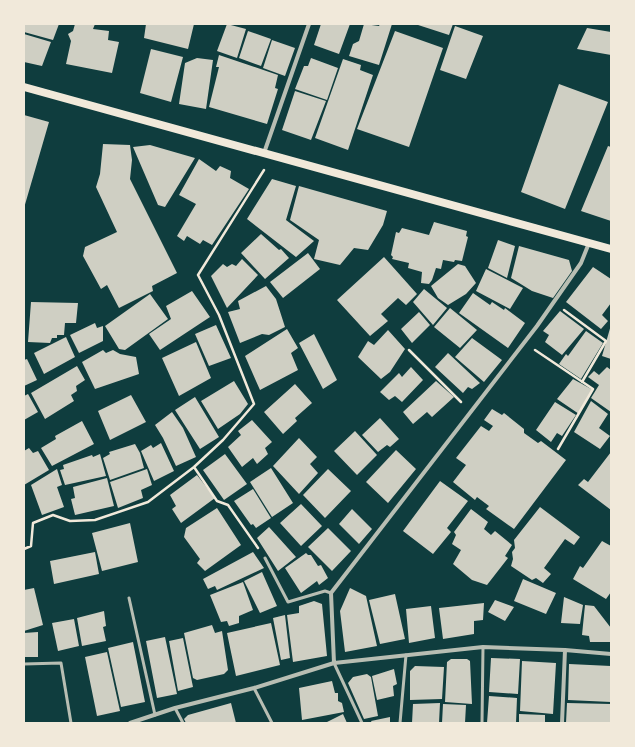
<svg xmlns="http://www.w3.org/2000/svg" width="635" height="747" viewBox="0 0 635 747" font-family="Helvetica,sans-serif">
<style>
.building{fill:#cfcfc3}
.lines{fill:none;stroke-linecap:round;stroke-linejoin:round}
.path{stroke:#f1e9da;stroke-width:2.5}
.service{stroke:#b8beb3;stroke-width:3}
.minor{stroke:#b8beb3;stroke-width:4}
.secondary{stroke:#f1e9da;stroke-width:8}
</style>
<rect width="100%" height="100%" fill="#0f3d3e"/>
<path class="building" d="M24 24H59L53 40 24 32Z
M75 24H95L93 29 109 31 108 40 119 42 112 73 66 64 71 41 68 34 73 31Z
M146 24H194L188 49 144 38Z
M227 24 246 29 237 58 217 51Z
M321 24H350L339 54 314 45Z
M364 24 379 26 380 24H392L379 65 349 56 353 44 359 41Z
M415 24H453L449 35Z
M455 26 483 36 466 79 440 70Z
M587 28 611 32V55L577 49Z
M248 31 271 39 261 66 239 58Z
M395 31 443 48 409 147 357 129Z
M24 34 51 42 42 66 24 62Z
M272 40 295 48 285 76 263 68Z
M151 49 183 57 171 102 140 93Z
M219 55 278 75 275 88 278 89 267 124 209 107 219 67H216Z
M197 58 213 60 206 109 179 104 185 63Z
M311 58 338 68 327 100 295 89 304 66H308Z
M343 59 361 65 360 70 373 75 348 150 315 138Z
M559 84 608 102 565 209 521 192Z
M295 91 326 101 311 140 282 130Z
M24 115 49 122 24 208Z
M103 144 130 145 132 160 130 179 177 273 152 286 153 291 119 308 107 285 101 289 83 256 85 247 117 232 96 187 100 174Z
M150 145 195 158 165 207 158 205 133 147Z
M608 146 611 147V221L581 211Z
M199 159 216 171 220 166 231 171 230 178 249 189 212 245 203 240 200 244 187 236 184 241 177 236 196 204 179 195Z
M272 179 296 186 286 220 314 241 296 257 247 219Z
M299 186 387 211 383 225 368 250 354 248 340 265 314 259 319 240 290 220Z
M434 222 467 231 466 236 468 237 462 261 455 260 454 262 443 260 441 269 436 268 432 280 429 284 421 283 422 272 408 268 409 263 392 259 393 257 391 255 396 232 399 233 402 228 429 235Z
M261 234 279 250 281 249 289 258 265 279 241 253Z
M498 240 515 246 507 278 488 268Z
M519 246 569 260 572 271 553 298 532 291 511 278Z
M308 253 320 269 283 298 270 282Z
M384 257 417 294 406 305 398 298 381 314 388 321 370 336 337 300Z
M242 259 258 275 227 308 211 276 223 264 227 267 232 264 236 266Z
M458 264 465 266 476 283 466 294 448 305 438 298 431 286Z
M593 267 611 279V303L602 315 608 321 601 329 566 302Z
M486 269 523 288 510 309 476 291Z
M266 286 276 299 285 327 269 335 262 334 240 343 228 312 240 309 238 301Z
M424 289 447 308 433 325 413 302Z
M192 291 210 317 160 350 149 334 171 319 166 306Z
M473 293 490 305 492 302 504 310 505 308 525 323 508 348 459 313Z
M150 294 168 319 125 350 119 349 105 326Z
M31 302 78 303 76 323H65L64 335H57V338H52L50 343 28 342Z
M450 308 477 330 460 348 434 327Z
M560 311 584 329 562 355 545 342 549 335 543 331Z
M419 312 430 325 412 343 401 329Z
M95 323 97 328 103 326V341L79 353 70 335Z
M216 325 231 358 209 366 195 334Z
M611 325V359L602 356Z
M287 329 298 348 291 353 298 370 260 390 245 356Z
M388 330 405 349 390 372 381 379 358 357 368 341 374 345Z
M586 331 603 343 581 379 559 364 566 354 568 356Z
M314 334 337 380 323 389 299 343Z
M66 337 75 357 44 374 34 353Z
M472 338 502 360 484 382 455 357Z
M196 342 211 378 179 396 162 358Z
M103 350 106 353 113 350 120 354 136 357 139 374 95 389 82 362Z
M448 353 480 383 472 389 468 387 463 393 435 367Z
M27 359 37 380 24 386V360Z
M77 366 85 380 76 386 77 391 71 395 74 401 45 419 31 393Z
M411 367 423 380 402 402 395 396 389 400 380 392 399 373 402 377Z
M607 367 611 370V412L591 398 599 385 588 377 594 371 599 375Z
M573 379 593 390 579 414 557 399Z
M234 381 248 404 240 414 218 429 201 401Z
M436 381 454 397 432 417 427 412 413 424 403 412Z
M295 384 312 403 295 418 297 421 283 434 264 412Z
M28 394 38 412 24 420V396Z
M131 395 146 422 110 440 98 411Z
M195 397 219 437 200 449 175 410Z
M591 401 608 414 599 428 610 436 600 449 574 432Z
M555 402 576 415 562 436 557 433 551 442 536 430Z
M492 409 502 415 504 413 524 429V433L538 443 541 441 566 460 514 529 486 509 489 506 477 497 475 500 453 482 466 465 456 458 481 426 489 431 493 426 484 420Z
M172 412 183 428 196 457 176 466 163 438 155 425Z
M380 418 399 439 390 447 387 445 378 452 362 435Z
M252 420 272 442 265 448 268 454 257 464 253 458 242 467 228 447 241 435 238 431Z
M82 421 94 444 52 466 41 448 56 439 55 436Z
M355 431 377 455 357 475 334 451Z
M299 438 317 457 310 464 318 473 299 494 273 466Z
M161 443 174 471 154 481 141 451 151 445 153 448Z
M135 444 140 453 144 468 110 480 103 458 110 454 109 452Z
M29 448 33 453 38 451 49 470 24 485V451Z
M396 450 416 469 388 503 366 482Z
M611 452V510L578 485 584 479 588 482Z
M100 454 106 476 65 485 60 470 64 469 63 465 92 455 93 457Z
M225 454 247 484 224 500 203 470Z
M271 468 293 503 272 517 250 482Z
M57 469 62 485 57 487 64 507 42 515 31 485Z
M147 469 152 485 141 490 143 498 118 508 110 482Z
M328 469 351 491 325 518 303 495Z
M197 475 215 498 181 523 172 509 176 506 170 495Z
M107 478 114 506 75 515 71 499 75 498 73 487Z
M440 481 468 501 447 528 451 532 433 554 403 531Z
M253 489 271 518 256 528 253 524 251 525 234 501Z
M301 504 322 526 301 546 280 523Z
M540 507 580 537 574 545 565 539 544 568 551 574 543 583 536 578 532 580 511 566 513 559 512 552 515 548 514 540Z
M217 508 241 545 205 571 197 563 200 559 184 537 186 528Z
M352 509 372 529 359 544 339 524Z
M471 509 488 522 484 529 491 535 495 531 512 545 505 556 508 558 487 585 472 580 453 564 461 550 452 544 456 535 454 532Z
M130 523 138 562 102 571 92 533Z
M269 527 296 557 278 571 257 538Z
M328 528 351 551 332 571 308 547Z
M602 541 611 546V592L606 599 573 579 580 566 583 568Z
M95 552 99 574 54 584 50 561Z
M253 552 264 568 217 590 215 586 208 589 203 579Z
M306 553 308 555H311L318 566 321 565 328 578 319 585 317 581 301 593 285 568Z
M262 572 277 606 260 613 244 581Z
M523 579 556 593 546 614 514 601Z
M243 582 253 610 239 616V623L229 626 227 621 221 622 210 595Z
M34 588 43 625 24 631V590Z
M350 588 366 596 377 646 345 652 340 611Z
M395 594 405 639 380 644 369 600Z
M564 597 583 605 580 624 561 623Z
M495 600 514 607 505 621 488 612Z
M314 601 322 604 327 656 293 662 287 615 299 613V606Z
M484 603 483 620 474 621V634L443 639 439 608Z
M585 605 594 606 611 628V642H590L589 636 582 635Z
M431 606 435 638 409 643 406 609Z
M104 611 106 626 103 627 106 641 82 646 77 618Z
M285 615 290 658 281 660 273 618Z
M74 619 79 646 58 651 52 623Z
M271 623 280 665 236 676 227 633Z
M212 625 215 633 222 631 228 670 224 674 197 680 193 678 184 633Z
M38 632V657H24V633Z
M165 637 177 694 157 698 146 641Z
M183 638 193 687 178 691 169 641Z
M133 642 145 702 121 707 108 648Z
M107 652 120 711 97 716 85 657Z
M491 658 520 659 518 694 489 692Z
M451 659H467L470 661 472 704 445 702 447 662Z
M522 661 556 663 553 714 520 711Z
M569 664 611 666V702L568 700Z
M415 666 444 667 442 699 410 700V671Z
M394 669 397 684 393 686 394 696 377 700 372 676Z
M367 674 371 677 378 716 364 719 348 683 353 677Z
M332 681 335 693H338V701L342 703 344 712 302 720 299 688Z
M489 696 517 698 516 723H487Z
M231 703 236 723H186L184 719 188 715Z
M440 703 439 723H412L413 704Z
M567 703 611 704V723H566Z
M443 704 466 705 465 723H442Z
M343 714 347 723H325Z
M519 714 545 715V723H519Z
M390 717V723H372L371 721Z"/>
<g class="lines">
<path class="path" d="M564 310 606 341 582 382
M409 350 461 402
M535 350 593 389 558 449
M194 467 217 501 228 505 258 548
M24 549 31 546 33 523 53 515 70 521 95 520 148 502 194 467 223 440 254 404 219 315 198 275 264 170"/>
<path class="service" d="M265 558 288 602 325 591 331 593
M129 598 155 715
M334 663 362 723
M24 664 61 663 71 723
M254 688 272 723
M175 708 183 723
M400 723 406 655
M482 723 483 647"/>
<path class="minor" d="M264 153 309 24
M334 663 331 593 537 326 581 263 589 243
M130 723 175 708 254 688 334 663 483 647 565 650 611 654
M562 723 565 650"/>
<path class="secondary" d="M24 87 611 249"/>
</g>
<rect width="635" height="747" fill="none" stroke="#f1e9da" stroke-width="50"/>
</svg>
